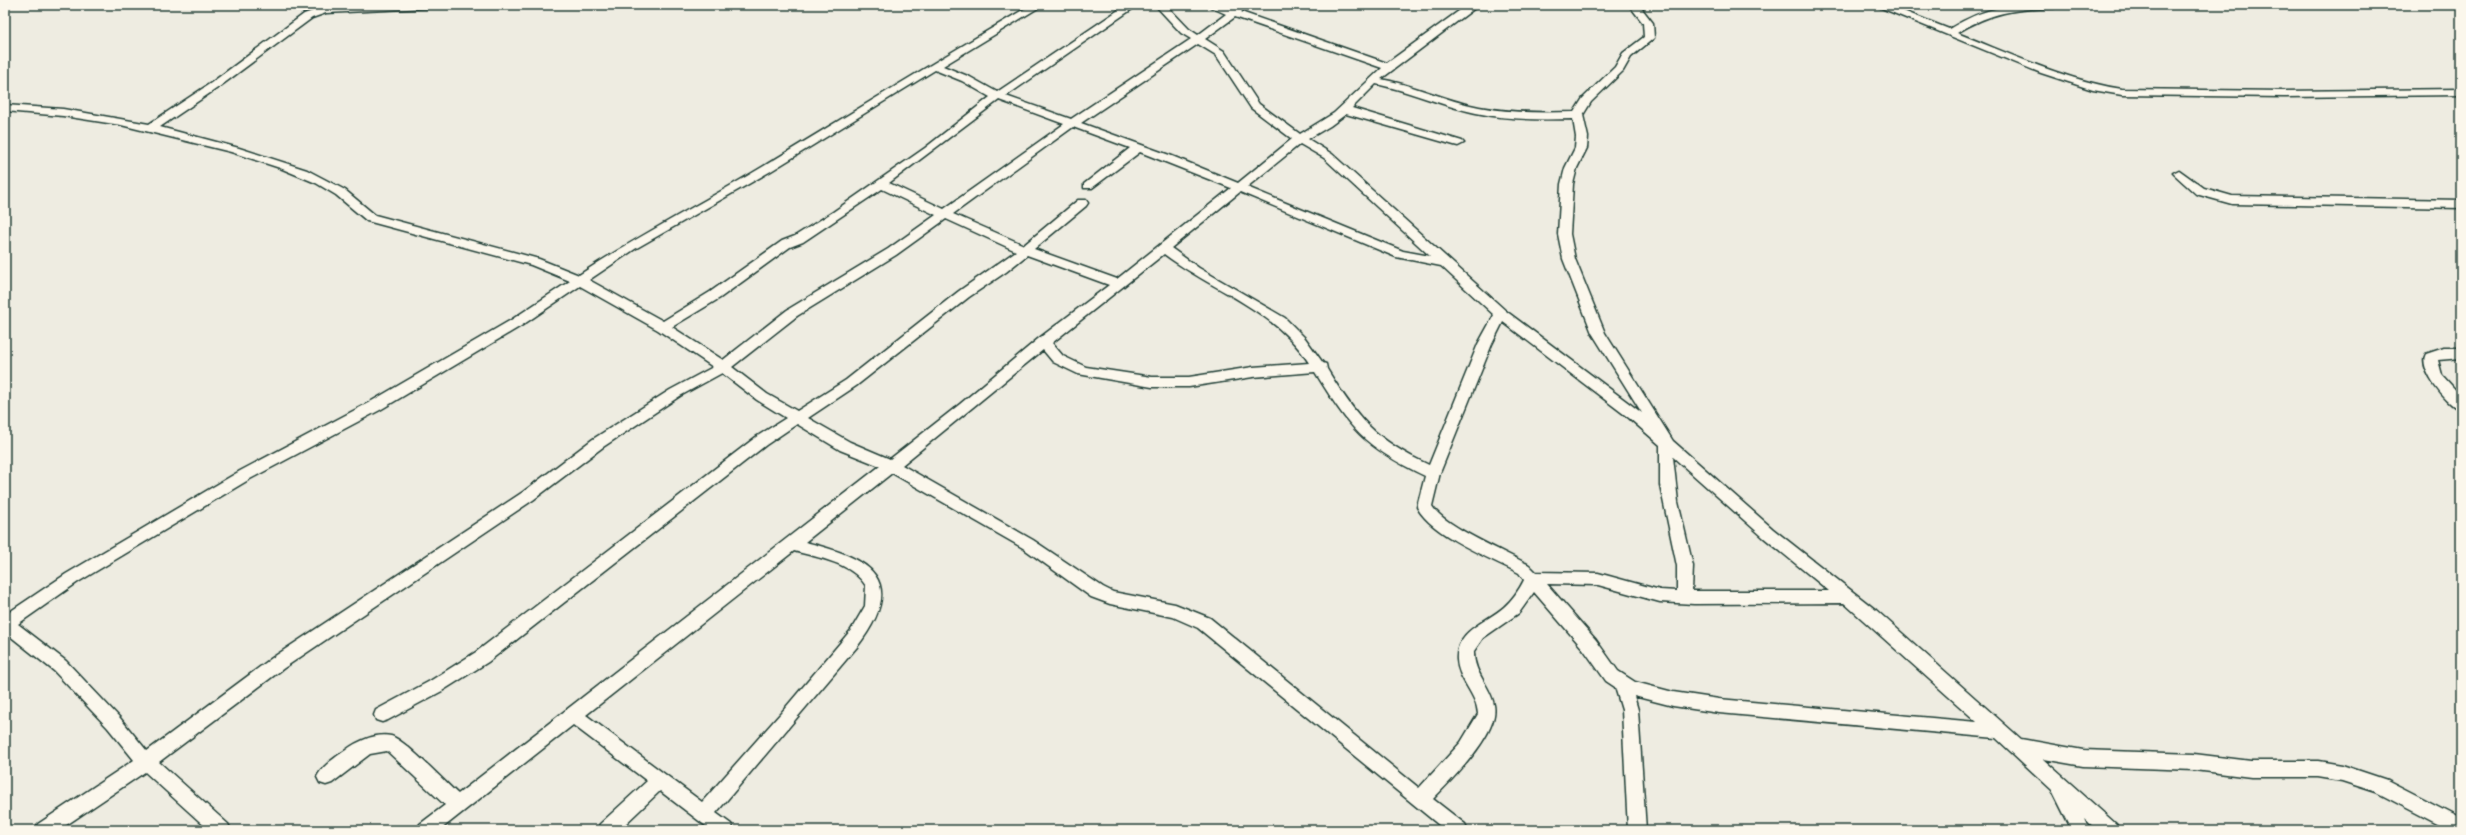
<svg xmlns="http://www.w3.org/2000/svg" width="2466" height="835" viewBox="0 0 2466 835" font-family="'Indie Flower',sans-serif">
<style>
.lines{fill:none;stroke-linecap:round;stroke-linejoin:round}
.minor-casing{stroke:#1f3d34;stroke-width:3}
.minor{fill:#fbf7ec;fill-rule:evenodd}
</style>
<rect width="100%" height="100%" fill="#eeece1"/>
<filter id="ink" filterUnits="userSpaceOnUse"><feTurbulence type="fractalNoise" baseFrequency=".025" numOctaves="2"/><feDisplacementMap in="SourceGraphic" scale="8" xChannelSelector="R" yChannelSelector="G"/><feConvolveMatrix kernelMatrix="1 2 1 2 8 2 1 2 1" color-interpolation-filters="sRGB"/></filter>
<g filter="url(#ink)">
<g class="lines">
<g class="minor-casing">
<path id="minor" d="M366 5H432L427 8 326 13 312 18 219 87 160 127 239 148 307 170 345 190 375 215 539 259 579 275C639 235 703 203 764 166 853 112 941 58 1031 5H1043L943 66 970 77 997 92 1126 5H1138L1006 96 1071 119 1191 39 1181 33 1155 5H1166L1189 29 1198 35 1226 14 1206 5H1221L1232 9 1238 5H1249L1241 12 1387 63 1467 5H1479L1381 79C1415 85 1446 101 1479 107 1511 113 1542 113 1574 112L1583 98 1615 67 1623 53 1644 37 1643 23 1629 5H1639L1653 23 1654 38 1631 57 1623 71 1591 102 1583 115 1588 137 1587 148 1577 168 1573 184 1570 234 1575 259 1605 333 1673 441 1773 529 1876 610 2021 739 2083 750 2194 754 2251 761H2318L2342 765 2387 780 2461 818V830H2449L2376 792 2342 781 2318 777H2251L2194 770 2083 766 2043 759 2116 824 2119 830H2097L2085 819 2090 830H2072L2052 790 1996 738 1719 713 1673 706 1634 696 1638 710 1646 830H1628L1622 710 1615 687 1606 681 1584 650 1534 592 1519 613 1483 638 1474 651C1473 673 1490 685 1494 705 1500 733 1451 780 1433 799L1465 824 1468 830H1445L1198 628 1173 617 1110 604 1091 597 1023 548 892 473 805 542C871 558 909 580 857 647L716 813 731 824 734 830H711L660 791 619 830H597L600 824 647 781 573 725 440 830H417L420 824 445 805 387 751 370 754 332 783 326 785 320 783 317 777C322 766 336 757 346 750 358 741 376 733 391 736 405 740 446 783 458 794L880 466 840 450 797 424 766 445 488 662 442 691 388 720 382 722 376 720 374 715 376 710 430 681 476 652 756 437 786 418 757 400 722 373 680 396 603 447 533 500 284 668 159 762 228 824 231 830H209L145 772 59 830H35L38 824 134 760 108 728 54 671 5 632V615L66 574 240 471 370 402 511 320 570 281 531 265 367 221 336 195 316 183 280 168 231 152 121 125 63 116 5 111V105L63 109 149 124 211 83 304 14 325 7ZM1235 17 1382 68 1334 113 1300 134 1259 104 1224 51 1205 39ZM1198 44 1216 55 1251 108 1292 139 1238 183 1172 156 1081 123ZM935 70 962 81 990 97 925 148 833 212 795 236 782 241 710 292 663 321 589 280 635 249 771 171ZM1376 84C1410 91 1442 106 1476 113 1508 120 1541 120 1573 119L1576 137 1575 148 1565 168 1561 184 1558 234 1563 259 1592 333 1642 413 1506 311 1332 154 1308 139 1330 126 1346 114 1454 145 1458 146 1464 143 1462 141 1352 108ZM999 100 1064 124 944 209 889 183ZM1073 127 1130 148 1084 184V188H1092L1140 152 1231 188 1117 279 1034 249 1086 206 1088 203 1086 200H1078L1024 245 953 214ZM1300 144 1324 158 1430 256 1403 251 1247 187ZM882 189 936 215 888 249 787 310 723 360 672 327 720 298 790 247 803 242ZM1240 192 1396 257 1441 266 1494 315 1478 344 1429 465C1375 440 1357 418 1327 369L1326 364 1323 363 1305 338 1285 318 1199 268 1171 248ZM946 219 1016 251 959 291 846 380 797 411 767 394 732 367 797 316 896 255ZM1164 254C1213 291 1275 309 1309 363L1253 367 1189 377H1152L1086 367 1063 356 1052 343ZM1027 255 1109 285 1038 339 960 404 890 459 850 442 808 418 856 386 969 297 1006 272ZM580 286 658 330 713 367 670 390 593 439 523 492 272 658 147 751 120 718 66 661 18 624 78 582 250 479 380 410 521 326ZM1503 322 1629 418 1660 445V485L1677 566V591L1660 590 1598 573 1536 572 1529 565C1506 552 1445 527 1432 506L1440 473 1492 344ZM1043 350 1053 362 1078 374 1152 387H1189L1253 377 1315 372C1350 429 1363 446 1425 476L1417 507C1431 535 1490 558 1519 573L1524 580C1519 590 1512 600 1504 607 1486 623 1455 630 1457 660 1458 680 1477 694 1478 714L1461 742 1419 788 1210 618 1175 604 1113 592 1103 587 1033 540 902 465ZM1673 457 1763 537 1829 591H1692L1693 566 1678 502ZM794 551C819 558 851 562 866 586L865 606 851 630 781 713 702 802 586 715ZM1547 584 1598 585 1660 602 1694 604 1844 603 1977 722 1719 699 1673 692 1635 682 1618 671 1596 640Z
M1874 5H1888L1949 29C1990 4 2012 5 2059 5L2054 8C2015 9 1991 12 1957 33 2011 54 2065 80 2122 89L2284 91 2461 89V95L2284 97 2122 95 2093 90 2041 73Z
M2179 170 2204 188 2232 196 2461 200V208L2232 204 2196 194 2175 175 2173 173Z
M2444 348H2461V358L2438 360 2442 375 2461 396V410C2447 406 2417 368 2426 354Z"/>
</g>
<use href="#minor" class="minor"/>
</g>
</g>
<rect width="2466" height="835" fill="none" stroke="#fbf7ec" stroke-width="20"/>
<rect x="10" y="10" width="2446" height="815" fill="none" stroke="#1f3d34" stroke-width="1.5" filter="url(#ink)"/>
</svg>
